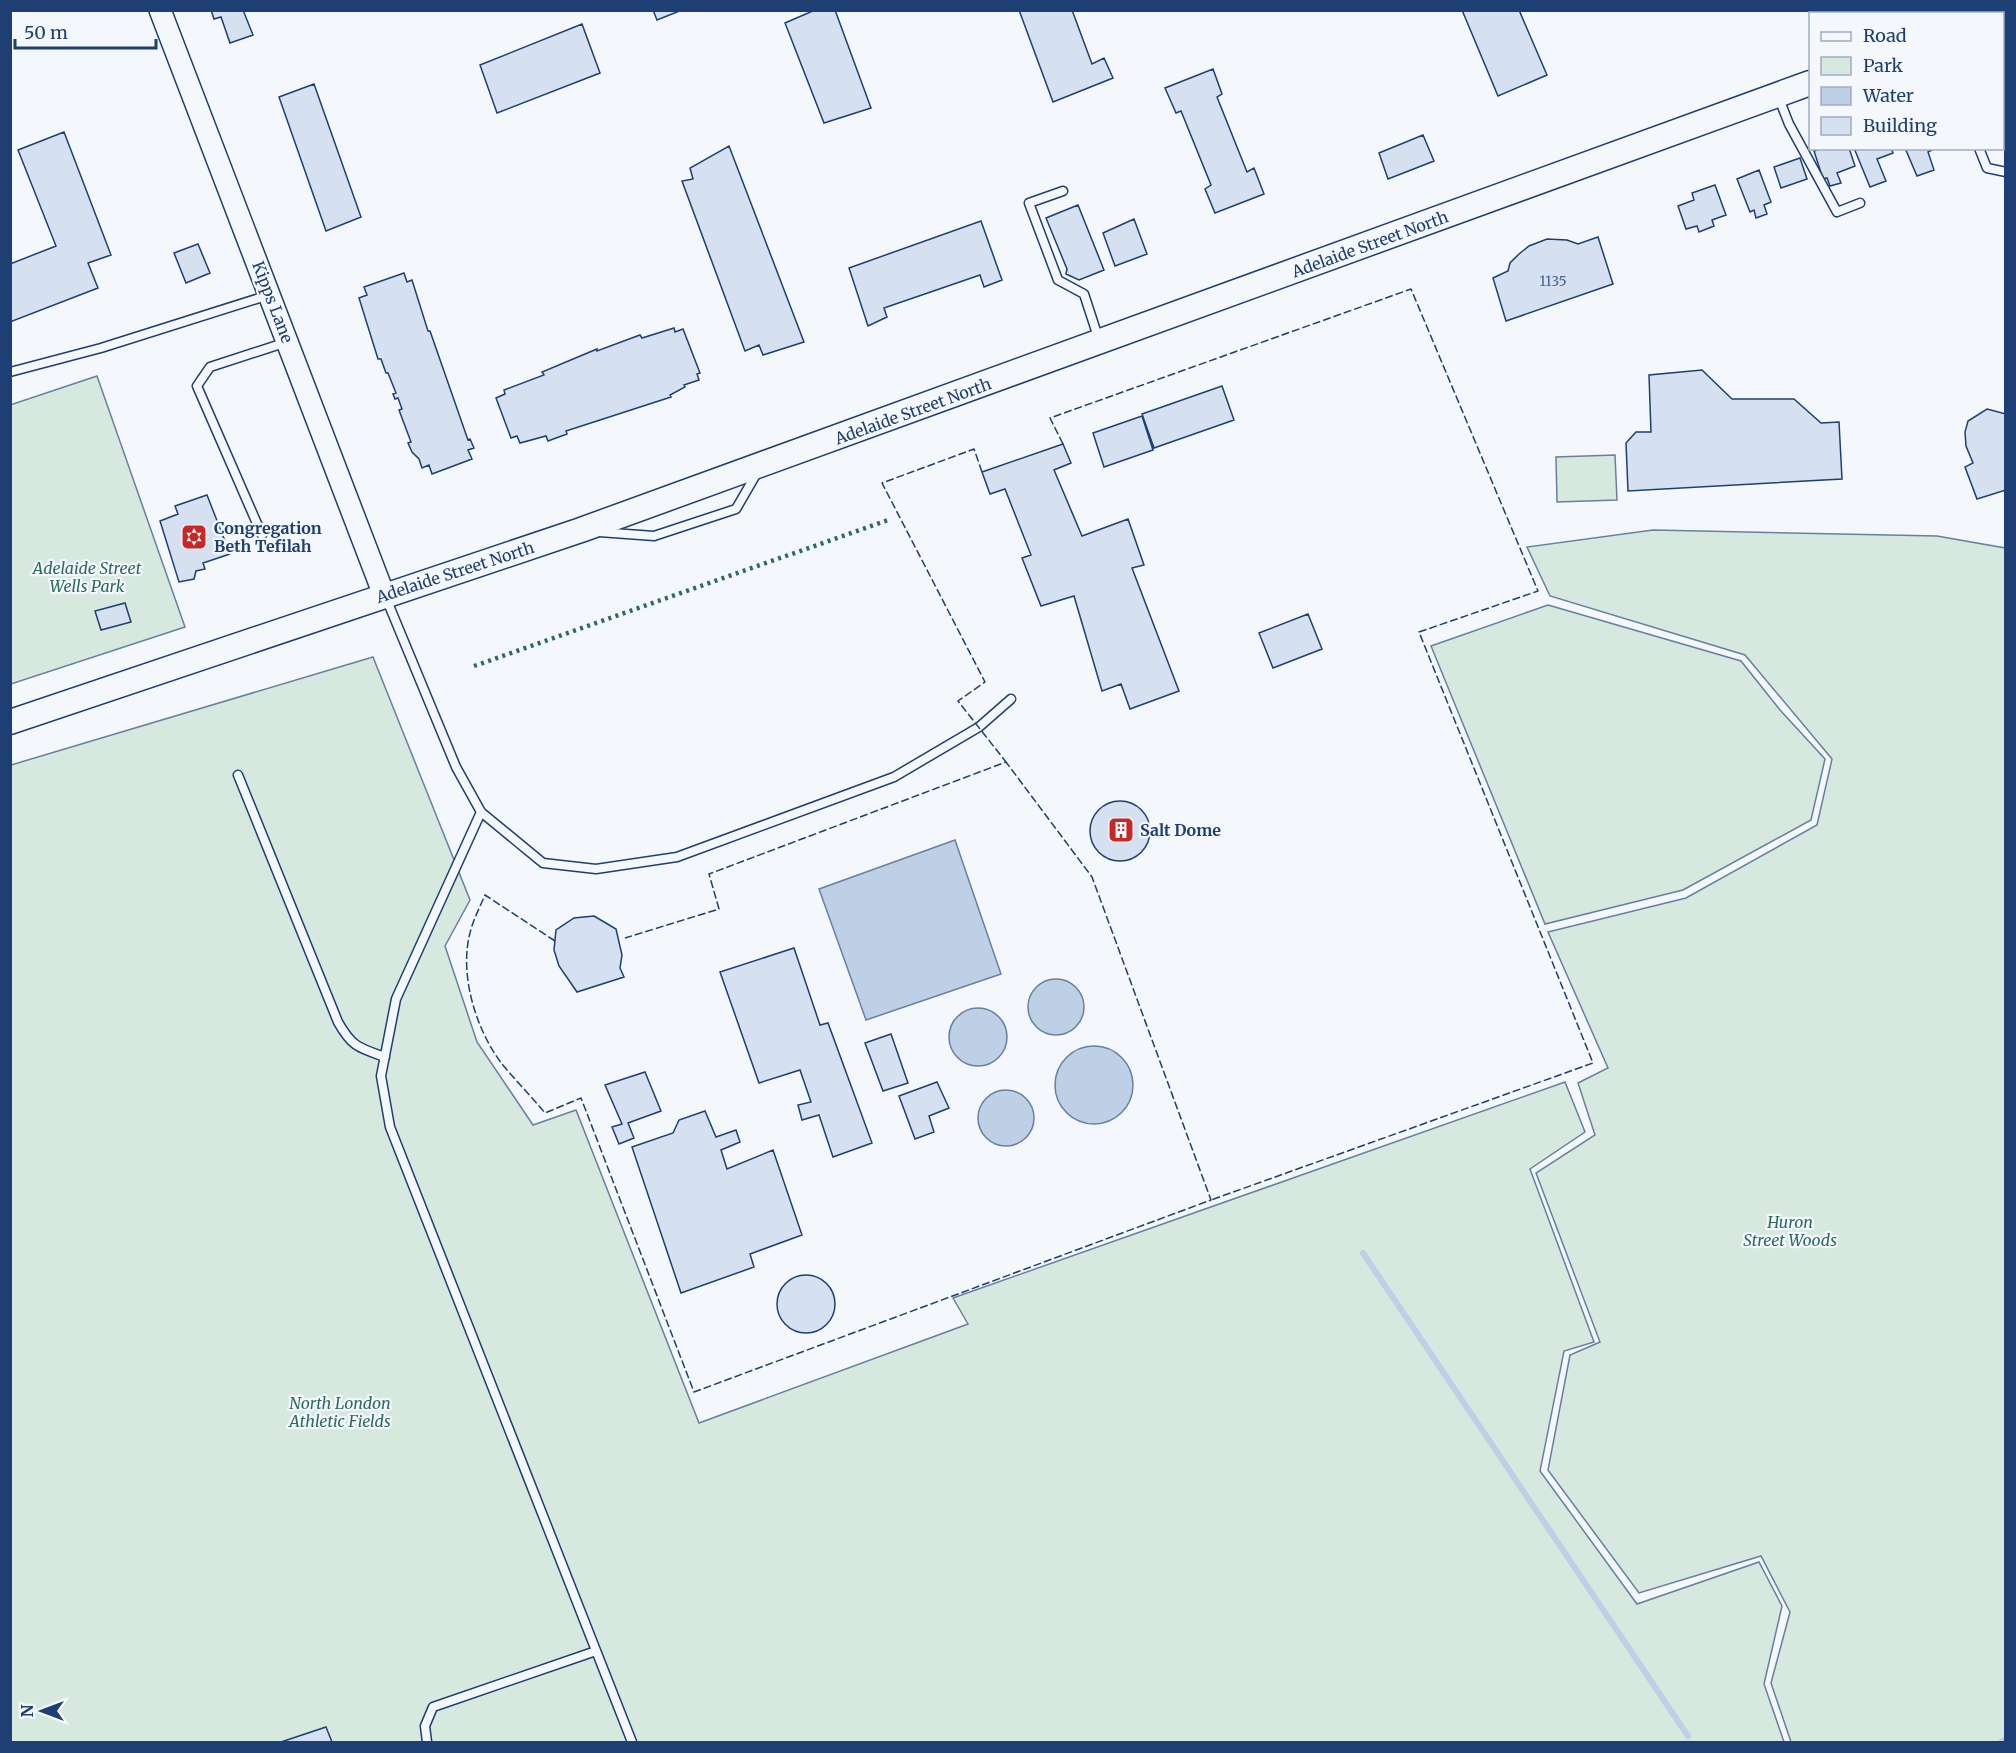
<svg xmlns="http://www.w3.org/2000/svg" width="2016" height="1753" viewBox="0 0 2016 1753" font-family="Merriweather,serif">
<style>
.green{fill:#d7e8df;stroke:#687fa3;stroke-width:1.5}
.water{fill:#bed0e5;stroke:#687fa3;stroke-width:1.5}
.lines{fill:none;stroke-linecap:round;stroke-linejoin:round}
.stream{stroke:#bed0e5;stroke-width:6}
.building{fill:#d5e0f0;stroke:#1d3f73;stroke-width:1.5}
.service-casing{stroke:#1d3f73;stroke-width:11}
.tertiary-casing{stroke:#1d3f73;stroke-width:24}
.secondary-casing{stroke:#1d3f73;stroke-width:27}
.service{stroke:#f4f7fb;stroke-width:8}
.tertiary{stroke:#f4f7fb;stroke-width:21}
.secondary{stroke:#f4f7fb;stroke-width:24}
.hedge{stroke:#2c6c60;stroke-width:4.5;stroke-dasharray:3 4.5;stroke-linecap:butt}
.fence{stroke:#1d3f73;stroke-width:1.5;stroke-dasharray:8 3;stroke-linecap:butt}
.labels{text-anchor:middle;stroke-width:4.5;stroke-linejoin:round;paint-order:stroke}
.number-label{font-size:14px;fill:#4b6792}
.street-label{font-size:16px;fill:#1d3f73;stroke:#f4f7fb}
.poi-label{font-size:16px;font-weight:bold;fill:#1d3f73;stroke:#f4f7fb;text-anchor:start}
.park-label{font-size:16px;font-style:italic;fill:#2c6c60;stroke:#f4f7fb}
</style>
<rect width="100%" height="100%" fill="#f4f7fb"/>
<path class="green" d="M97 376 185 627 11 684 10 405Z
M1615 455 1617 500 1557 502 1556 457Z
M1653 530 1937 536 2005 548V1742H1791L1771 1683 1790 1612 1761 1556 1639 1593 1548 1470 1570 1355 1600 1342 1536 1173 1595 1135 1578 1083 1608 1068 1548 932 1686 898 1817 825 1832 759 1745 655 1550 596 1527 547Z
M1548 605 1741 661 1780 710 1825 759 1811 820 1683 890 1545 924 1431 646Z
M373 657 470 900 445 946 477 1042 533 1125 576 1110 699 1423 968 1324 953 1298 1565 1082 1585 1132 1530 1169 1594 1342 1564 1351 1540 1471 1637 1604 1759 1562 1782 1606 1764 1684 1784 1742H11V765Z"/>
<path class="water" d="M955 840 1001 974 866 1020 819 889Z
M1028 1007a28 28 0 1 1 56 0a28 28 0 1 1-56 0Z
M949 1037a29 29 0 1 1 58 0a29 29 0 1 1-58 0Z
M1055 1085a39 39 0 1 1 78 0a39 39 0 1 1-78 0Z
M978 1118a28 28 0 1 1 56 0a28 28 0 1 1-56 0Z"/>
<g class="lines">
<path class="stream" d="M1363 1253 1688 1736
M2001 1742 2006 1739"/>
</g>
<path class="building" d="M211 10H243L253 35 230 43 221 17 214 19Z
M653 10H682L657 20Z
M815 10H835L871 108 824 123 785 23Z
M1019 10H1072L1092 64 1104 58 1113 78 1053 102Z
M1462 10H1519L1547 75 1498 96Z
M582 24 600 73 497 113 480 65Z
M1213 69 1222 94 1217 97 1247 172 1254 168 1264 194 1215 213 1205 189 1211 185 1181 111 1176 113 1165 88Z
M314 84 361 217 326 231 279 97Z
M64 132 111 255 88 263 98 288 10 322V264L56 246 18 150Z
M1423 135 1434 161 1388 179 1379 153Z
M729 146 804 342 763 355 759 345 745 351 682 181 693 179 690 168Z
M1822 148H1849L1855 166 1837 173 1841 183 1830 186 1827 178 1823 179 1814 151Z
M1854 148H1891L1893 153 1877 159 1886 181 1870 187Z
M1905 148H1936L1928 152 1934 170 1917 176Z
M1800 158 1807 179 1781 188 1774 167Z
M1759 170 1771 202 1764 205 1767 214 1756 218 1754 210 1750 212 1737 179Z
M1715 185 1726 215 1712 220 1714 226 1699 232 1697 226 1686 229 1678 206 1694 200 1692 193Z
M1078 205 1104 270 1079 280 1066 274 1067 269 1046 218Z
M1134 219 1147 254 1115 266 1103 233Z
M981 221 1002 280 984 287 980 275 884 308 887 317 868 326 849 268Z
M1598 237 1613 284 1506 321 1493 278 1508 271 1510 263 1519 254 1529 246 1547 239 1567 240 1578 244Z
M198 244 210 273 186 283 174 253Z
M404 273 407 282 412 280 428 331H430L468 440 470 439 474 448 468 450 472 459 432 474 429 465 422 468 419 459 412 452 408 443 411 442 399 410 402 409 398 398 395 399 393 394 396 393 388 373H386L381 359H378L359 298 367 295 364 287Z
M674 328 675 332 683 329 700 373 697 374 699 380 684 385 685 387 670 395 671 397 566 431 567 434 548 441 546 436 520 443 517 436 511 438 496 398 505 394 504 390 544 375 542 372 597 349V351L640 335 642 338Z
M1702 370 1732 399H1794L1821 423 1839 422 1842 479 1628 491 1626 443 1636 432H1651L1649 375Z
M1222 386 1234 420 1154 448 1142 414Z
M1987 409 2006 414V490L1977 499 1965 467 1973 463 1966 446 1965 432 1968 421Z
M1142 416 1153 450 1104 467 1093 433Z
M1063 444 1071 463 1054 470 1082 536 1128 519 1144 565 1132 568 1179 691 1130 709 1121 684 1102 691 1074 596 1041 606 1022 558 1031 555 1005 489 990 494 982 472Z
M207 495 230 554 203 563 205 569 196 571 194 579 179 582 160 521 178 514 175 506Z
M125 603 131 622 101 630 95 611Z
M1308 614 1322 649 1273 668 1259 633Z
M1090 831a30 30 0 1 1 60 0a30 30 0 1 1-60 0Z
M594 916 616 929 622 955 620 968 624 977 577 992 559 966 554 950 556 930 574 918Z
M794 948 820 1025 828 1023 872 1143 833 1157 819 1115 802 1120 798 1105 811 1102 800 1070 759 1083 720 972Z
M891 1034 908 1083 883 1091 865 1043Z
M645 1072 661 1111 628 1123 634 1138 619 1144 612 1127 622 1124 605 1085Z
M937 1082 949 1108 929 1116 934 1132 915 1139 899 1096Z
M705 1111 716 1137 736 1130 740 1142 721 1150 727 1169 773 1150 802 1235 750 1254 754 1267 681 1293 632 1147 673 1133 679 1120Z
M777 1304a29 29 0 1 1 58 0a29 29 0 1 1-58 0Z
M326 1727 332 1742H281Z"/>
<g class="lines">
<g class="service-casing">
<path id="service" d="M1893 10 1894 14
M1778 96 1789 124 1837 212 1860 203
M1979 148 1987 168 2006 172
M1063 191 1029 203 1058 280 1084 294 1099 340
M10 372 101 348 269 295
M599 532 654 536 736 509 758 471
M262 535 197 386 210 367 287 342
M386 598 456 767 481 812 543 863 596 869 677 857 894 777 979 727 1011 699
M238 775 338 1022C352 1047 359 1048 385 1057
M481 812 396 999 381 1076 390 1127 632 1742
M427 1742 425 1726 433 1707 596 1651"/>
</g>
<g class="tertiary-casing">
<path id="tertiary" d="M160 10 384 595"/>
</g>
<g class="secondary-casing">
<path id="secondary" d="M1955 14 1964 10
M2002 23 2006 22
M10 722 581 530 1810 83"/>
</g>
<use href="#service" class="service"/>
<use href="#tertiary" class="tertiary"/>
<use href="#secondary" class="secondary"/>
<path class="hedge" d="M474 666 888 520"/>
<path class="fence" d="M1063 444 1050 418 1411 289 1538 591 1419 632 1593 1063 1211 1200
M982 472 974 449 882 483 985 682 958 701 1006 762
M555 941 485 895C480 907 473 920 470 933 459 975 476 1030 502 1064 516 1081 531 1096 545 1113L581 1098 694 1392 1211 1200 1092 877 1006 762 709 874 719 909 625 938"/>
</g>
<defs>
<g id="synagogue-square" transform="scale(1.35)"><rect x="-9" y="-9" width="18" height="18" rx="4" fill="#c62828" stroke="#f4f7fb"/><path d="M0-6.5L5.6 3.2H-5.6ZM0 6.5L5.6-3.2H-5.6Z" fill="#fff"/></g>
<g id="building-square" transform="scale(1.35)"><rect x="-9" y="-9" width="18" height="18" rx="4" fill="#c62828" stroke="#f4f7fb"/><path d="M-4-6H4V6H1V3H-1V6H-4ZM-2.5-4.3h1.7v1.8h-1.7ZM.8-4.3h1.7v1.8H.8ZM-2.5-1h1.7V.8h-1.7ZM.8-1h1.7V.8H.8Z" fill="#fff"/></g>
</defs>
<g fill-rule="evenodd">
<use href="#synagogue-square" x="194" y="537"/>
<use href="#building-square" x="1121" y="830"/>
</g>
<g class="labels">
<g class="number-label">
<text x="1553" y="286">1135</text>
</g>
<g class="street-label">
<text transform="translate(1370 244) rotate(-20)" y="6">Adelaide Street North</text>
<text transform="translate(273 302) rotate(69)" y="6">Kipps Lane</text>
<text transform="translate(913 411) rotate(-20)" y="6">Adelaide Street North</text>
<text transform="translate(455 572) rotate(-18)" y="6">Adelaide Street North</text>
</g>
<g class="poi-label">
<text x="214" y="534">Congregation<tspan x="214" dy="18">Beth Tefilah</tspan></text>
<text x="1140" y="836">Salt Dome</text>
</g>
<g class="park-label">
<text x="87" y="574">Adelaide Street<tspan x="87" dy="18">Wells Park</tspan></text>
<text x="1790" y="1228">Huron<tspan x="1790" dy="18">Street Woods</tspan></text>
<text x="340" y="1409">North London<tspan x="340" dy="18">Athletic Fields</tspan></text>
</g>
</g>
<rect width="2016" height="1753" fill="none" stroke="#1d3f73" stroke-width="24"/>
<rect x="1809" y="12" width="195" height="138" fill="#f4f7fb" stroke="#9eadc5" stroke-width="1.5"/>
<rect x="1821" y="32" width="30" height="9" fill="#f4f7fb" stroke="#9eadc5" stroke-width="1.5"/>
<text x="1863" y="42" font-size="18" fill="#1d3f73">Road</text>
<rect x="1821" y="57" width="30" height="18" fill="#d7e8df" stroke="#9eadc5" stroke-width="1.5"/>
<text x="1863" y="72" font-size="18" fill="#1d3f73">Park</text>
<rect x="1821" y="87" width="30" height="18" fill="#bed0e5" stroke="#9eadc5" stroke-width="1.5"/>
<text x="1863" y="102" font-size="18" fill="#1d3f73">Water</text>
<rect x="1821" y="117" width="30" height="18" fill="#d5e0f0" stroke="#9eadc5" stroke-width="1.5"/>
<text x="1863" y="132" font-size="18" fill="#1d3f73">Building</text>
<g transform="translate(42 1711) rotate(270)" stroke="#f4f7fb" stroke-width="4.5" paint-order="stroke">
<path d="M0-4.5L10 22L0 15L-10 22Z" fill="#1d3f73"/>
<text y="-9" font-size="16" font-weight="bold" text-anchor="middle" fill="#1d3f73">N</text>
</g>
<path d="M15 39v9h141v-9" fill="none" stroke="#1d3f73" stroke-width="3"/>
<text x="24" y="39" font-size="18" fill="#1d3f73" stroke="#f4f7fb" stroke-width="4.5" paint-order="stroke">50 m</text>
</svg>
